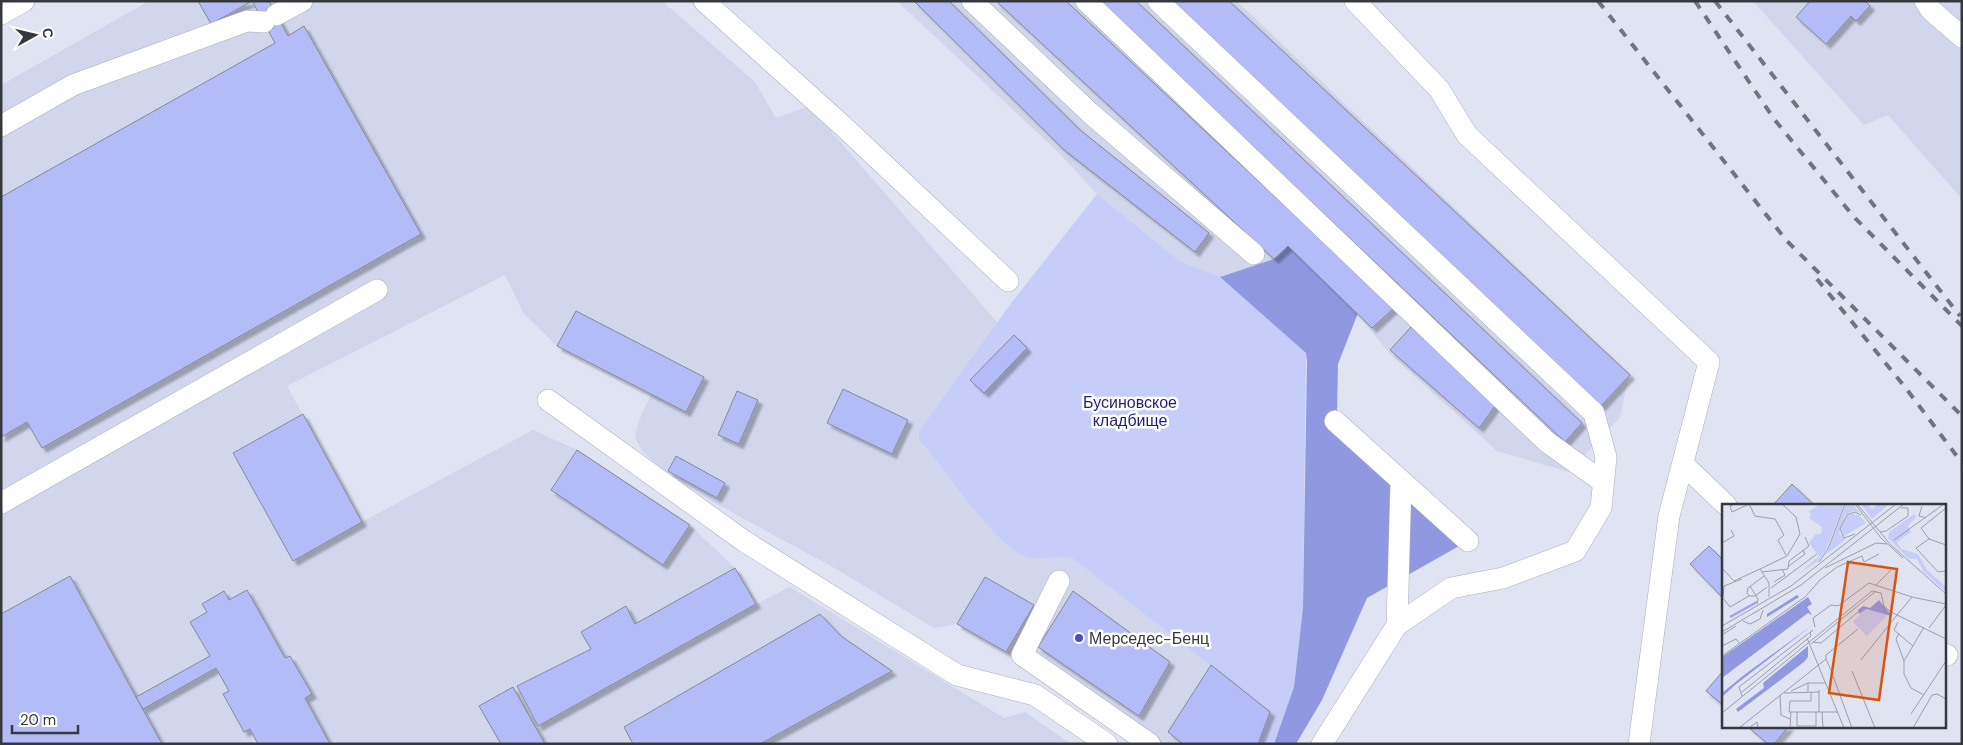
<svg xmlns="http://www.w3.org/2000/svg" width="1963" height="745" viewBox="0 0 1963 745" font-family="'DM Sans',sans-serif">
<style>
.built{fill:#d2d6ec}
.green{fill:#c6cdf8}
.forest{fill:#9098e1}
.building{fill:#b4bcf8;stroke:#878996;filter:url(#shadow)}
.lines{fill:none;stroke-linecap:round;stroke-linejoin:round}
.minor-casing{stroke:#abaebc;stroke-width:22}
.minor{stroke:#fff;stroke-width:21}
.rail{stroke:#72747d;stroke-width:4;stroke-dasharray:9 9;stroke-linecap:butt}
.poi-dot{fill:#4f4dc4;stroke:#fff;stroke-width:2}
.labels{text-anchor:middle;stroke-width:5;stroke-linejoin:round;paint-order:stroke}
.park-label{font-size:16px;fill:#251e71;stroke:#fff}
.poi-label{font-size:16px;fill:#37383e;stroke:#fff;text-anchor:start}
.inset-river{fill:none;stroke:#9ca4ee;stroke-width:2.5}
.inset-road{fill:none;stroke:#9c9faa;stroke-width:1}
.view{fill:#d65611;fill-opacity:0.15;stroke:#d65611;stroke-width:2.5}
.inset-edge{fill:none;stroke:#37383e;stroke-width:2.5}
</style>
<defs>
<filter id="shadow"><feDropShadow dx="4.5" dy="4.5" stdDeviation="1" flood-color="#0004"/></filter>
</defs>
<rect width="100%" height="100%" fill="#e0e3f2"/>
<path class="built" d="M149 1H662L755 82 776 118 809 106 998 323 919 431V440L1027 557 1063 556 1072 558 1270 712 1258 744H1131L1006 652 957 624 934 628 838 570 713 502 664 471 643 452 635 438 638 423 651 394 557 346 524 314 505 275 287 386 362 522 533 430 577 450 690 525 735 568 756 604 790 587 1004 718 1025 712 1071 744H1V85Z
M897 1H1237L1629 374 1620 417 1569 472 1497 451 1389 353 1357 313 1287 246 1274 259 1220 277 1180 261 1097 194 1059 153Z
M1753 1H1962V199L1888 115 1864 125Z"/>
<path class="green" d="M1097 194 1180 261 1220 277 1306 353 1303 608 1294 687 1274 744H1258L1270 712 1072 558C1058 555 1038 561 1026 557 994 546 945 467 919 440V431L1012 302Z"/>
<path class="forest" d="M1288 246 1358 313 1338 364 1337 415 1475 537 1367 598 1322 700 1296 744H1274L1294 687 1303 608 1307 362 1306 353 1220 277 1274 259Z"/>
<path class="building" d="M198 1H252L211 24Z
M252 1H269L288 36 304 26 421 234 42 448 27 422 1 437V197L275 43Z
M914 1H949L1080 130 1209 233 1195 252 1063 149Z
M996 1H1066L1394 308 1372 328 1288 246 1274 259Z
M1099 1H1136L1582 423 1565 442Z
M1166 1H1229L1630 375 1600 407Z
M1810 1H1865L1870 6 1856 21 1851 16 1826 44 1796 17Z
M576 311 704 377 686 412 557 346Z
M1411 327 1498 402 1479 428 1390 350Z
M1014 335 1027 348 984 393 970 380Z
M843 389 908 420 892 454 827 423Z
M737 391 758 400 739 444 718 435Z
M303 414 362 522 293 561 233 453Z
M577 450 690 525 663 565 551 490Z
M676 456 725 483 717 498 668 471Z
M1792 484 1814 505H1773Z
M1709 546 1723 560V598L1690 564Z
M735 568 756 604 538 726 517 686 591 649 581 632 626 606 635 624Z
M70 576 136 697 162 744H1V614Z
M985 577 1034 605 1006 652 957 624Z
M247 590 285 658 290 656 312 694 305 698 330 744H258L250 729 244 732 223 694 229 691 216 668 143 709 136 697 210 656 190 622 207 612 202 604 224 591 229 600Z
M1073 591 1170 662 1139 716 1038 647Z
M820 614 841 636 892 671 760 744H633L624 727Z
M1211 665 1270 712 1258 744H1183L1168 732Z
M1723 671V705L1706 691Z
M513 687 545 744H501L479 706Z
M1747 726H1789L1774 744H1768Z"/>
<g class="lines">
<g class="minor-casing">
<path id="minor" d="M704 1 843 126 1008 281
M972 1 1089 112 1254 254
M1086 1 1547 442 1603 482
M1158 1 1594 413 1606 457 1601 508 1575 551 1503 578 1451 588 1397 625 1322 744
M1355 1 1439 89 1467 135 1709 362 1669 516 1639 744
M1925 1 1931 10 1962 37
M1 14 24 1
M276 15 302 1
M1 126 73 85 247 21 264 22
M548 400 744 541 957 675 1035 695 1107 744
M1335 421 1468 541
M1683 464 1726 505
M1 503 377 290
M1059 581 1022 655 1150 744
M1397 625 1401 481
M1944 654 1947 655"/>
</g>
<use href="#minor" class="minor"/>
<path class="rail" d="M1598 1 1786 240 1962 416
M1695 1 1774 119 1854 217 1962 326
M1715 1 1960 316
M1817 279 1905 387 1962 463"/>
</g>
<circle class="poi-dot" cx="1079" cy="638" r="5"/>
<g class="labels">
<g class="park-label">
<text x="1130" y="408">Бусиновское<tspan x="1130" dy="18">кладбище</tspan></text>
</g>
<g class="poi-label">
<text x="1089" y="644">Мерседес-Бенц</text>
</g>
</g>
<g transform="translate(1722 504)">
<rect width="224" height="224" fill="#e0e3f2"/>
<path d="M98 0H122L104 46 96 57 78 69 97 52 87 39 93 31 99 30 100 23 87 14 89 11 87 7ZM124 0H131L137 8 131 7 123 11 117 30 124 35 105 50ZM139 0H146L150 5 156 0H167L150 15ZM131 10 137 11 144 19 122 32 119 26 125 12ZM192 10 194 13 186 22 189 28 175 38 179 45 196 50 205 66 224 83V88L202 68 195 55H187L166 34 167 28ZM143 105 160 108 172 112 166 111 145 132 131 118Z" fill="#c6cdf8"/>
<path d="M75 91 77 93 45 113V110ZM86 93 90 100 85 103 90 111 86 109 0 174V153ZM157 96 170 112 144 105 137 110 136 106 141 102 148 104ZM92 120 13 181 0 193V189L22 171ZM86 142V153L82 158 16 208 14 205 42 184 41 179Z" fill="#9098e1"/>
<path class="inset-river" d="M8 113 35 98"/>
<path class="inset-road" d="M13 0 8 2 10 8 27 0 33 12 53 15 62 31 56 36 64 51M133 0 159 34 181 54M135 0 168 40 224 90M200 2 197 12 204 14M224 4 199 24 207 35 224 41M158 28 164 27 186 12V4H179M133 30 122 34 118 25 125 11 133 8 139 11M207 35 194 44 216 68 224 67M172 36 222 0M0 39 12 32 9 26M97 58 106 45 123 0M67 62 83 50 81 46M0 64 12 77 38 65M103 64 154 39 165 40M40 68 66 65 67 57 87 42 83 33M42 72 26 84 25 89 27 92H33L45 83M52 78 63 71 60 65M154 81 169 66M28 82 36 95 35 100M49 84 95 50M0 93 8 103 27 92M1 93 2 82 20 75M47 93V79L38 65 65 52 78 30 74 13 60 0M175 111 190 93M21 117 28 120 38 115 41 106M176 118 172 126 191 142M0 122 69 82 174 0M93 123 91 114 109 101 116 102 147 79 190 93 224 100M207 124 224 101M0 128 79 81 182 0M177 129 174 135 182 157M0 131 14 122M85 134 122 224M91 138 99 139 136 108M89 140 154 87M0 142 14 135 17 139M0 152 83 93 98 76 115 63 140 52 142 58 157 50M104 155 111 171M139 156 175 111M130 167 153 224M111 172 130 224M86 179H104M97 186V208M69 187 86 179V188M20 188 89 132 88 128M89 188V197H68L67 208H116M62 189 97 188M58 191 59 211 68 215M202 191 189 184 182 170V157L202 123M20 192 17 183 91 126M75 208V222H94V208M100 208 101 224M0 209 150 87 159 89 162 102 169 108 224 135M189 210 224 157M17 224 104 155V151L136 125M27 224 35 218 36 224M68 224 69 208M191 224 210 191 215 190 224 195"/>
<path class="view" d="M126 58 175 65 157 196 107 189Z"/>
<rect width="224" height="224" class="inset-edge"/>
</g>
<rect width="1963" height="745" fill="none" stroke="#37383e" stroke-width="5"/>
<g transform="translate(35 35) rotate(82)" stroke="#ffffff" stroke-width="4" paint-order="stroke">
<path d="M0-4L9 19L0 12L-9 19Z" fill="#37383e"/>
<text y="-8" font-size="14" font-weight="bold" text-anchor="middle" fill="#37383e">С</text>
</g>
<path d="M12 725v8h66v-8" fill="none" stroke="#37383e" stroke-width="2.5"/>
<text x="20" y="725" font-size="15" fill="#37383e" stroke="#ffffff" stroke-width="4" paint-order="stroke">20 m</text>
</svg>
